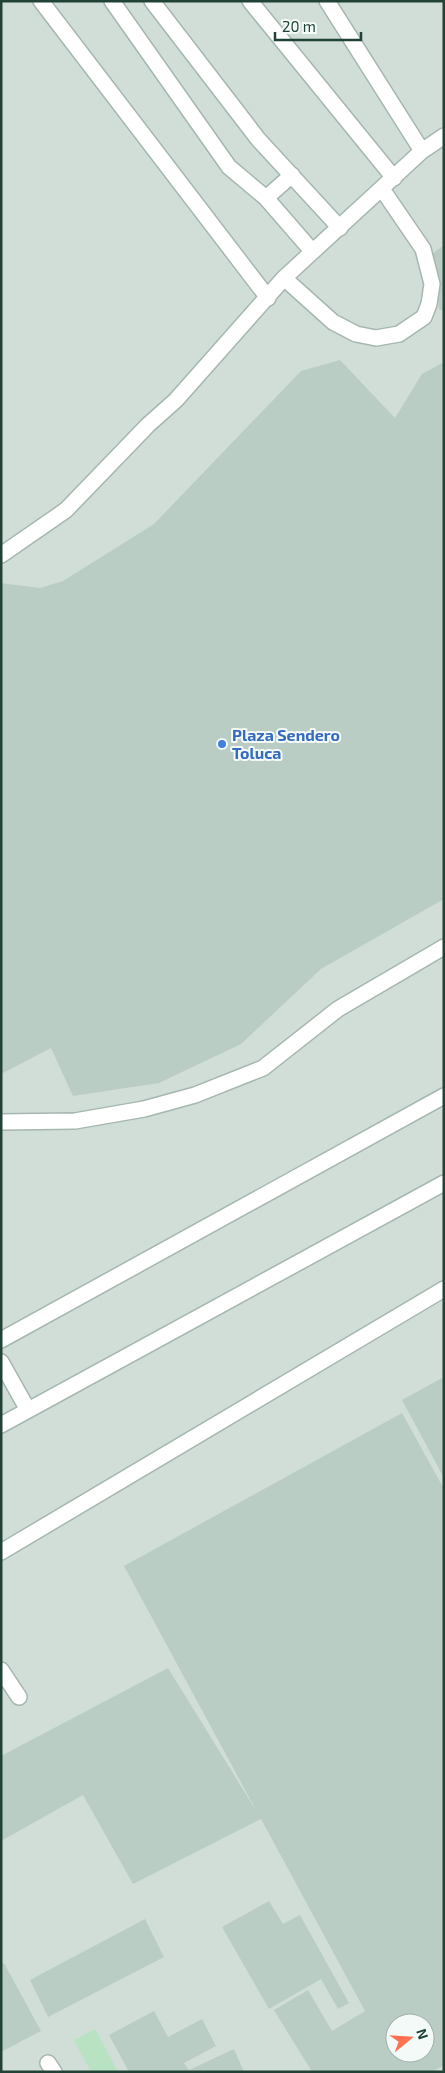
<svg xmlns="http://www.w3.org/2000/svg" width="445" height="2073" viewBox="0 0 445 2073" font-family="'Exo 2',sans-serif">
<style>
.built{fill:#d1ded7;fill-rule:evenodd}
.green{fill:#b9e2c2}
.building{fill:#bacdc4;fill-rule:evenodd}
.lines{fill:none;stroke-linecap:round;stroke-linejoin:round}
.minor-casing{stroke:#a5b7af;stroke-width:18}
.minor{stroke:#fff;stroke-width:15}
.shop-dot{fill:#3f7fe0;stroke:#f4faf7;stroke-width:2}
.labels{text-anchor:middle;stroke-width:4;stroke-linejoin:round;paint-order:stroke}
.shop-label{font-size:16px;font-weight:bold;fill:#366cbe;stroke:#f4faf7;text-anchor:start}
</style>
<rect width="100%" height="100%" fill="#e3eee8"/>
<path class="built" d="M1 1H444V2072H1ZM395 2023H425V2053H395Z"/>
<path class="green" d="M95 2029 118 2072H91L74 2040Z"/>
<path class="building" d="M444 245V312L439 309 432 254Z
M340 360 395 418 422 374 444 362V899L321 969 241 1044 159 1083 73 1096 51 1048 1 1074V583L40 588 63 581 154 524 301 371Z
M444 1377V1478L402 1400Z
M402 1413 444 1489V2065L432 2072H312L274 2010 308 1990 332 2031 365 2011 261 1819 133 1884 83 1795 1 1841V1756L168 1668 257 1812 124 1566ZM395 2023H425V2053H395Z
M269 1901 283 1924 300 1915 349 2003 338 2009 321 1979 269 2009 222 1927Z
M145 1919 164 1957 48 2017 30 1980Z
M4 1963 41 2031 1 2052V1965Z
M154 2011 168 2037 202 2019 216 2046 184 2063 189 2070 234 2049 244 2072H129L109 2035Z"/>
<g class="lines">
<g class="minor-casing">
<path id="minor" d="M41 1 268 298
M112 1 229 167 266 198 312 251
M152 1 258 139 340 228
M250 1 394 178
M327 1 422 151
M266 198 292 175
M284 278 333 322 356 334 376 338 399 334 424 317 429 304 432 284 423 249 382 189
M1 555 66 510 148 425 176 400 284 278 422 151 444 136
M1 1122 75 1121 144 1109 195 1095 263 1068 338 1009 444 947
M1 1340 444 1096
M1 1362 28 1410
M1 1425 444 1183
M1 1552 444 1289
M1 1670 19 1697
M48 2063 54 2072"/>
</g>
<use href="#minor" class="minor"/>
</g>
<circle class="shop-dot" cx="222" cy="744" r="5"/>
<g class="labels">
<g class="shop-label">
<text x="232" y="741">Plaza Sendero<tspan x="232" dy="18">Toluca</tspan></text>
</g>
</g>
<rect width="445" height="2073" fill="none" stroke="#204237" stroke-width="5"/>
<g transform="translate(410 2038) rotate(72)"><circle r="24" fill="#f4faf7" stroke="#9fb0aa"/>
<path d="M0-4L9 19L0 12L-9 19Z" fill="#ff7150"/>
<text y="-8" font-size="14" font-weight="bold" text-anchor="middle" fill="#204237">N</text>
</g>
<path d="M275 32v8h86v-8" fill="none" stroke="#204237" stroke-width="2.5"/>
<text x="282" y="32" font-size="15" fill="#204237" stroke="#f4faf7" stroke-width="4" paint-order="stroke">20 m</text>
</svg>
